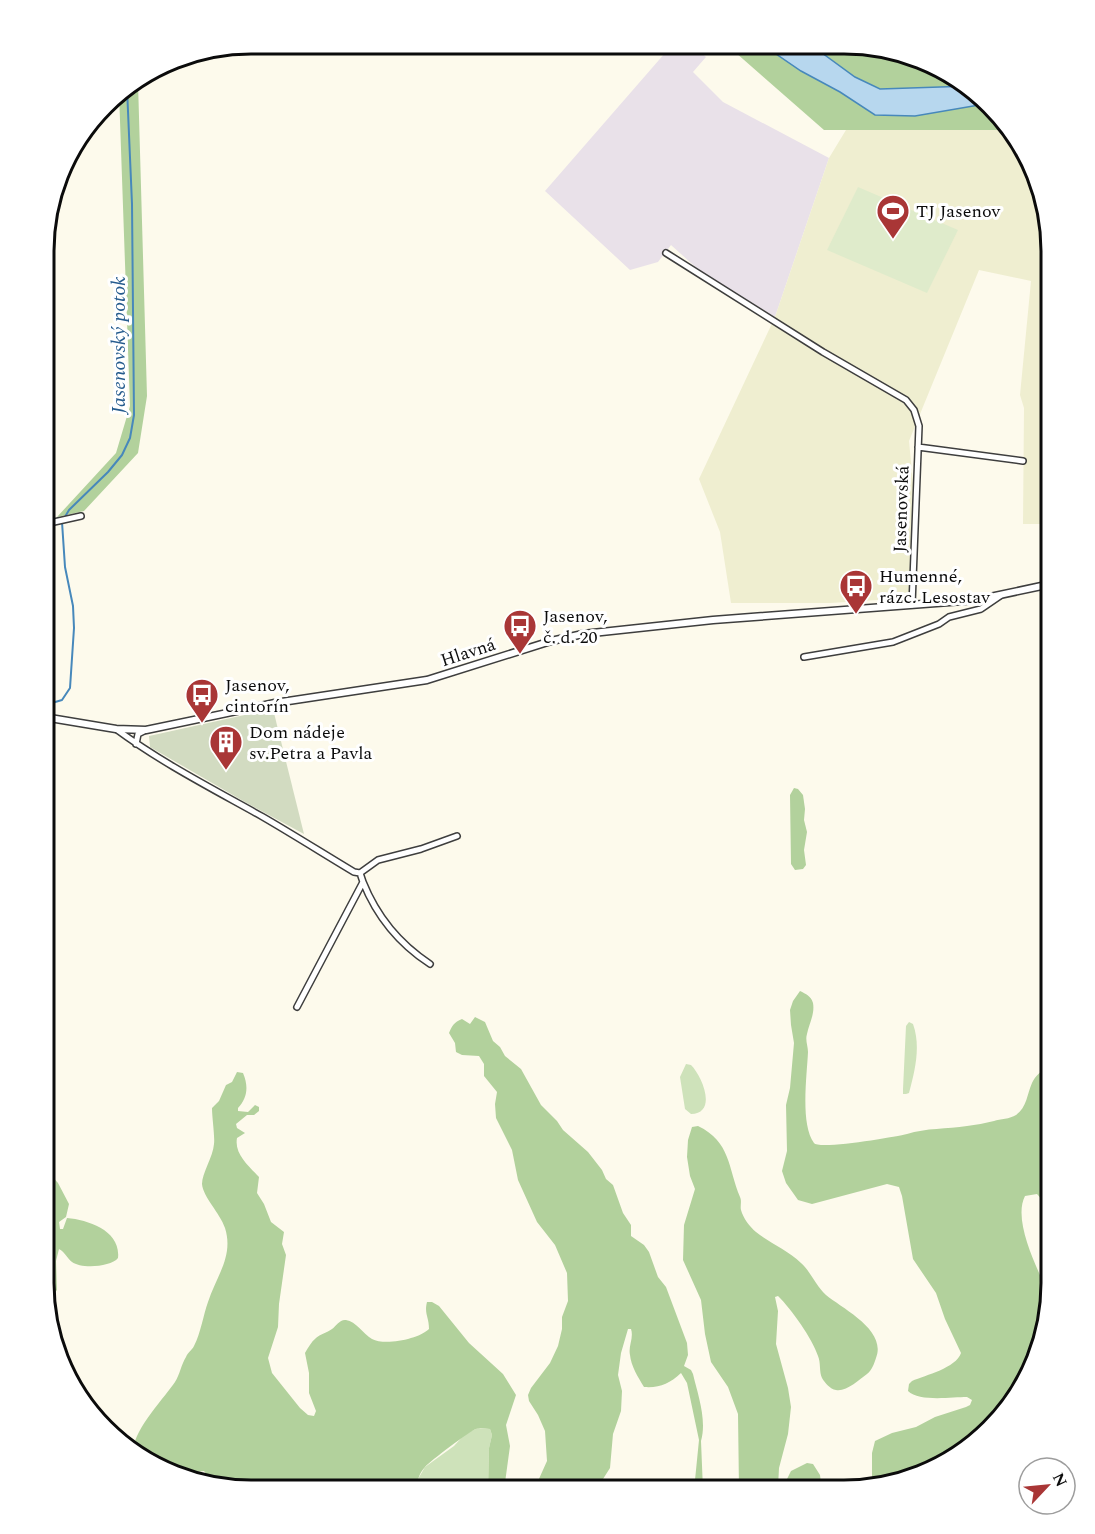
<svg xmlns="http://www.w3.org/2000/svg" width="1095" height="1534" viewBox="0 0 1095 1534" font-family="Spectral,serif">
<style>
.industrial{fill:#e9e1e9}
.farmland{fill:#efeed0}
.green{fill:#cee2ba}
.forest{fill:#b2d19c}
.cemetery{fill:#d2dbc1}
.pitch{fill:#dfebcb}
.water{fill:#b7d7ee;stroke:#4788bb;stroke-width:1.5}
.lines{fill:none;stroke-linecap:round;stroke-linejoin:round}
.stream{stroke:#4788bb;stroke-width:2}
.minor-casing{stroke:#3e3e3e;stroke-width:8}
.tertiary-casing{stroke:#3e3e3e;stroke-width:9}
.minor{stroke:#fff;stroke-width:5}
.tertiary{stroke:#fff;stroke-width:6}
.labels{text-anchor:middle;stroke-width:6;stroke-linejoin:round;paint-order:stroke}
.poi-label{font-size:18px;fill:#0b0b0b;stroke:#fff;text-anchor:start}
.street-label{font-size:18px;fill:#0b0b0b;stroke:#fff}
.water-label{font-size:20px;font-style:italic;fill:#255b8d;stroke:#fff}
.rim{fill:none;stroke:#0b0b0b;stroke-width:3}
</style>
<rect width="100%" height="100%" fill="#fdfaec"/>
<path class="industrial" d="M672 45H692L706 57 693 72 723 102 829 158 775 317 701 272 671 245 658 262 630 270 545 191Z"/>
<path class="farmland" d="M892 54 970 86 1030 160 1051 251V524H1023L1024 408 1020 395 1031 281 979 270 909 441 913 483 909 598 830 603H731L720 532 699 479 775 317 829 158Z"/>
<path class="green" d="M909 1022 913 1024C921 1046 915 1071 909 1093L906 1094H903V1089L906 1026Z
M686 1064 691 1065C702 1076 718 1113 691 1114L685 1109 680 1077Z
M478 1428 490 1429 492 1435 489 1448 488 1489H416L418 1479 425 1467 454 1446 465 1434Z"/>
<path class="forest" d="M727 45H871L970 86 1006 130H824Z
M138 82 147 396 138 453 84 511 57 517 116 453 130 406 119 92Z
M794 788 798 789 803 795 805 809 804 820 807 832 804 850 806 865 803 869 795 870 791 864 790 795Z
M800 991C806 994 811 996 813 1003 815 1014 809 1024 807 1034 805 1040 808 1046 808 1052 807 1075 800 1124 814 1143 819 1150 895 1137 907 1134 926 1128 947 1129 967 1126 976 1125 985 1123 994 1121 1000 1119 1010 1119 1016 1115 1027 1107 1027 1094 1032 1083 1035 1076 1042 1071 1047 1066L1051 1069V1192L1044 1202 1037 1194 1025 1196C1013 1219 1035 1264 1045 1286L1051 1289V1297L1016 1398 935 1469 872 1484V1453L875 1441 892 1433 916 1427 935 1417 966 1407 970 1405 972 1400 967 1397C951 1397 919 1402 908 1391L909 1384 912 1381C926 1375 956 1368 961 1353L945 1319 936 1293 913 1259 902 1196 899 1187 887 1184 812 1204 798 1200 786 1183 782 1171 787 1151 786 1105 790 1088 794 1043 791 1025 790 1010 793 1001Z
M475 1017 485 1022 493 1041 500 1047 505 1056 521 1069 541 1105 557 1121 563 1130 588 1152 602 1170 606 1179 613 1185 623 1213 631 1225V1236L644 1245 649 1252 658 1277 666 1287 687 1343 688 1355 684 1366 691 1370 693 1374C698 1395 707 1420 701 1441L703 1490H694L699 1440 687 1383 681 1373C669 1384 660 1388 644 1387 638 1377 631 1366 630 1355 628 1346 634 1338 631 1329H628L621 1353 618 1375 622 1391 621 1411 613 1434 610 1468 596 1490H534L547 1461 545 1431 538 1415 529 1401 528 1395 531 1388 550 1363 558 1346 562 1329V1317L568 1301 567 1273 555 1245 537 1222 518 1180 512 1150 496 1118 495 1104 497 1092 484 1076V1064L479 1056 462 1055 456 1052 455 1043 449 1033C452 1026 454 1022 462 1019L470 1024Z
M237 1072 243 1073C249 1087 247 1098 238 1108V1111L248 1112 255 1105 259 1107V1111L254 1115H247L236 1124 237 1128 245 1133 237 1138C234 1154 249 1166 259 1177L257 1193 264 1204 271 1222 284 1232 282 1244 286 1255 279 1304 278 1327 268 1358 272 1373 300 1408 308 1415 314 1416 316 1411 309 1393V1373L305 1353C308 1348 311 1342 316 1338 320 1334 327 1333 332 1329 336 1326 340 1319 346 1320 356 1321 363 1334 372 1339 385 1346 419 1339 429 1329 429 1317 424 1314 427 1302H432L439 1306 469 1343 503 1374 516 1395 506 1425 510 1446 504 1490 488 1489 489 1448 492 1435 490 1429C485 1429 480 1427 476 1429 471 1430 429 1462 425 1467 419 1473 417 1482 416 1489H225L214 1485 204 1471 196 1472 194 1477 136 1455C124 1440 166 1396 175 1382 180 1374 181 1365 186 1357 188 1352 192 1350 194 1346 201 1332 203 1316 208 1302 216 1277 234 1256 225 1228 220 1213 203 1197 202 1184 202 1173 213 1157 214 1144 215 1136 212 1118 212 1108L219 1101 226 1085 232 1082Z
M698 1126C731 1142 728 1168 740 1197 742 1201 740 1206 741 1210 743 1218 750 1227 756 1232 771 1244 788 1250 801 1263 811 1272 816 1286 826 1295 843 1309 887 1330 876 1358 874 1364 872 1370 867 1374 859 1380 846 1392 836 1390 830 1389 825 1383 822 1378 819 1372 821 1363 818 1356 812 1338 792 1310 778 1296L775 1297 778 1311 776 1344 788 1388 791 1407 788 1434 779 1468 778 1487 775 1490H739L738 1414 728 1387 711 1362 705 1334 701 1300 683 1260 684 1225 695 1189 690 1176 687 1157 688 1140 692 1127Z
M44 1167 58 1183 69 1204 66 1217 59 1222 60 1229H63L67 1218C89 1220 121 1231 118 1258 111 1267 81 1269 72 1262 67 1258 65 1252 59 1249L56 1261 57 1290 48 1301 44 1283Z
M807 1463 813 1464 820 1475 822 1490H791L787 1479 791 1471Z"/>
<path class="cemetery" d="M272 709H273L304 834 245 802 150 747 149 736Z"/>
<path class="pitch" d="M858 187 958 230 927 293 827 250Z"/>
<path class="water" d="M763 45H811L855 77 880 89 970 86 985 104 915 116 875 115 840 92 801 71Z"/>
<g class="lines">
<path class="stream" d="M45 705 62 700 70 688 74 628 73 606 65 567 62 522 69 510 108 472 122 455 130 438 134 415 132 204 127 88"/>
<g class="minor-casing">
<path id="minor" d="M666 253 823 352 906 400 914 410 919 426 912 605
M918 447 1023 461
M45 524 81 516
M804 657 893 642 939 624 949 617 981 609 1000 596
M116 729C162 763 213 789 263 817 294 835 324 854 354 872L360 873 363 882 297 1007
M136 744 138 734 146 730
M360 873 378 860 421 849 457 836
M363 882C377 917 398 943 430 964"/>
</g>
<g class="tertiary-casing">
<path id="tertiary" d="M44 717 116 729 146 730 275 703 427 680 551 641 583 634 713 620 976 600 1051 584"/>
</g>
<use href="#minor" class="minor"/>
<use href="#tertiary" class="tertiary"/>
</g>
<defs>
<g id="stadium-pin" transform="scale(1.725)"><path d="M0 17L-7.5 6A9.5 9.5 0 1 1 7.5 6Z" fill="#a93636" stroke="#fff"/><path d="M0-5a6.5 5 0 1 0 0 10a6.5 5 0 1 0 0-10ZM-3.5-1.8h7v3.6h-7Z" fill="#fff"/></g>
<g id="bus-pin" transform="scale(1.725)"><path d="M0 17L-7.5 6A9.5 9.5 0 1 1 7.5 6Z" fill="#a93636" stroke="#fff"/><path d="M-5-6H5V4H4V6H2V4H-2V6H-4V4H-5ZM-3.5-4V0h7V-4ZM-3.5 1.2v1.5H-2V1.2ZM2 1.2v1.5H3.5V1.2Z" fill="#fff"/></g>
<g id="building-pin" transform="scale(1.725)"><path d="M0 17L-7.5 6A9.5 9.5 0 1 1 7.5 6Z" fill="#a93636" stroke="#fff"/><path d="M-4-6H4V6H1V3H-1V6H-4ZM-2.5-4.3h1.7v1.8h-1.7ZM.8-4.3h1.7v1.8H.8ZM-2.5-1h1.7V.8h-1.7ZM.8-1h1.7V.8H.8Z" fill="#fff"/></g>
</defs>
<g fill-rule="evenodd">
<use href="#stadium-pin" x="893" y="211"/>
<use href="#bus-pin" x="856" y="586"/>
<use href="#bus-pin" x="520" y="626"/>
<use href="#bus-pin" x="202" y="695"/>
<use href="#building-pin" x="226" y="742"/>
</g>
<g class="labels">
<g class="poi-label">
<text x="916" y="217">TJ Jasenov</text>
<text x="879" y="582">Humenné,<tspan x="879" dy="21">rázc. Lesostav</tspan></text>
<text x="543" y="622">Jasenov,<tspan x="543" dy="21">č. d. 20</tspan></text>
<text x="225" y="691">Jasenov,<tspan x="225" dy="21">cintorín</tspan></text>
<text x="249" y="738">Dom nádeje<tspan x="249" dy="21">sv.Petra a Pavla</tspan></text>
</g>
<g class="street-label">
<text transform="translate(901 509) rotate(-88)" y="6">Jasenovská</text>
<text transform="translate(468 652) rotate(-18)" y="6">Hlavná</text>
</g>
<g class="water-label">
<text transform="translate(118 345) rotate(-90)" y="7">Jasenovský potok</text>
</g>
</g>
<path d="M0 0H1095V1534H0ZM251 54H844A197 197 0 0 1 1041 251V1283A197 197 0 0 1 844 1480H251A197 197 0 0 1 54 1283V251A197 197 0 0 1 251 54Z" fill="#fff" fill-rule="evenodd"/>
<path class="rim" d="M251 54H844A197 197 0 0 1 1041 251V1283A197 197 0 0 1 844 1480H251A197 197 0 0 1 54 1283V251A197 197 0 0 1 251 54Z"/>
<g transform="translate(1047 1486) rotate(64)"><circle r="28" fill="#ffffff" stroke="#9d9d9d" stroke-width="1.5"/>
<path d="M0-4.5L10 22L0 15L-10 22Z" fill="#a93636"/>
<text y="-9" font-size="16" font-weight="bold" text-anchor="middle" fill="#0b0b0b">N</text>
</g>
</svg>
